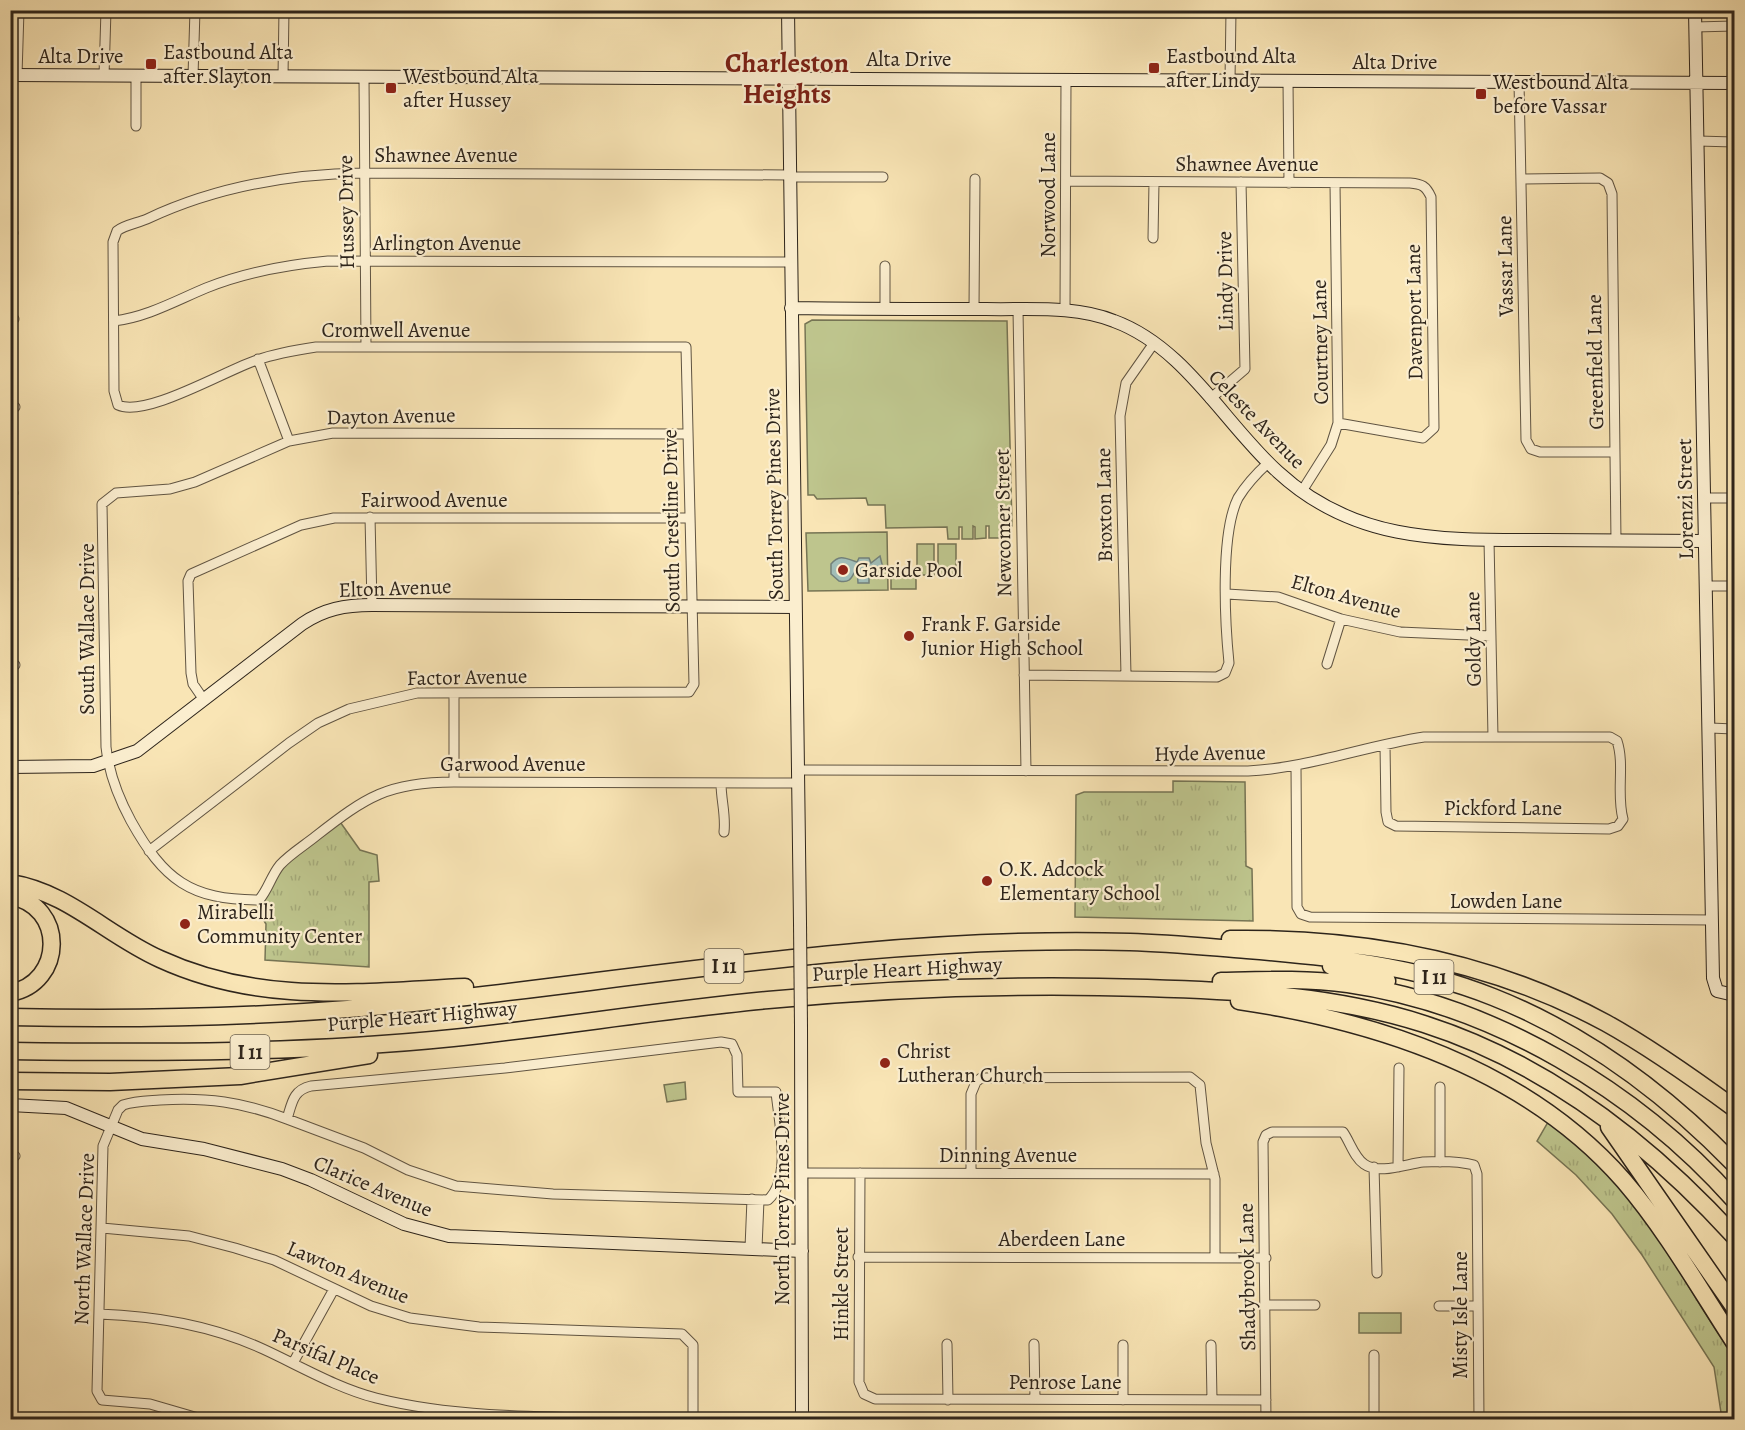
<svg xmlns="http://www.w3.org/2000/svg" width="1745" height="1430" viewBox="0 0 1745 1430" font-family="Alegreya,serif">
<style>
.grass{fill:url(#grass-tufts);stroke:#767454;stroke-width:1.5}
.garden{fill:#bec58d;stroke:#767454;stroke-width:1.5}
.water{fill:#a1bdb7;stroke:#738079;stroke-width:1.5}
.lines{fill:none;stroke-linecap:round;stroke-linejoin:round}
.street-casing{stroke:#605442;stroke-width:11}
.secondary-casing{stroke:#2d241b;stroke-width:14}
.highway-casing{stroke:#2d241b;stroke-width:19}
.street{stroke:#fbeecf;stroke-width:9}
.secondary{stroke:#fbeecf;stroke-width:12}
.highway{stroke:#f9e5b5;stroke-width:16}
.secondary-bridge-casing{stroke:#2d241b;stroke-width:14;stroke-linecap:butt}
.secondary-bridge{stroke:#fbeecf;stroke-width:12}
.poi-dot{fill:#8f2418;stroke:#fbeecf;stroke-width:2}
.labels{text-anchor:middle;stroke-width:4.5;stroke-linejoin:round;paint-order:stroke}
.shield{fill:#fbeecf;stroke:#6b6151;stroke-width:1.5}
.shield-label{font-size:20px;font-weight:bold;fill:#2d241b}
.poi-label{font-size:21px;fill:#2d241b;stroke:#fbeecf;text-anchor:start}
.street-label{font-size:21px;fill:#2d241b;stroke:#fbeecf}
.district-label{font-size:27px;font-weight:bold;fill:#7a1f14;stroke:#fbeecf}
</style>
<defs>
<pattern id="grass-tufts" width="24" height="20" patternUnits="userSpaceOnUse" patternTransform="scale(1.5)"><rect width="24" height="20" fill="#bec58d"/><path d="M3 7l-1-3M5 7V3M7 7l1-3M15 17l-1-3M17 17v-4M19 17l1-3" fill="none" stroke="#a4a979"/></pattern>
</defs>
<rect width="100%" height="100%" fill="#f9e5b5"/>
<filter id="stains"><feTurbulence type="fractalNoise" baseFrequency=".00333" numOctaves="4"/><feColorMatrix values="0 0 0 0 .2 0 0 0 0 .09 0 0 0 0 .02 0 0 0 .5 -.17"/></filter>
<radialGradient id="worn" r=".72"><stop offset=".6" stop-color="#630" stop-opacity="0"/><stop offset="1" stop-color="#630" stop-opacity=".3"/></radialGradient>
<path class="grass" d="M1173 781 1245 782 1246 866 1252 869 1253 921 1075 917 1076 795 1084 792H1173Z
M338 819 360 850 377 855 379 881 369 882V967L265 960 266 924 258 911 259 900 279 866Z
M685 1082 686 1099 667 1102 664 1085Z
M1548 1122C1574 1142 1598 1164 1620 1188 1665 1237 1694 1302 1734 1356V1376L1729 1381 1734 1386V1419H1722L1714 1367 1642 1255 1612 1214 1576 1175 1537 1141Z"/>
<path class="garden" d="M812 320 1007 321 1012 526H1001L1000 538H989V526H986V538L975 539V527L973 526V539H962V527H959V539H948L947 527 886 528 885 505H868L866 498 817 499 814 495H808L805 324Z
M887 532 888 590 808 591 806 533Z
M917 544H934V575H917Z
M938 544H956V574H938Z
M916 576V589H891V577Z
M1359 1313H1401V1333H1359Z"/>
<path class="water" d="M880 556 883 568H869V583H858L857 568C852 575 852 584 839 581L831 574V564C840 553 847 559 857 562L859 558H869L871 563Z"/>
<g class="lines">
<g class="street-casing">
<path id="street" d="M1695 27 1734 26
M17 75 19 10
M104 76 106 10
M136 76V126
M193 76 195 10
M283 76 284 10
M364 77 366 347
M1230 81 1231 10
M1288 81 1289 183
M1519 82 1526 440 1531 449 1540 452H1615
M1698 141 1734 142
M789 177H883
M1521 179 1600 178 1608 183 1612 194 1616 541
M1066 181 1410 183C1422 184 1426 186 1431 197L1434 428 1423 438 1338 423
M10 233H13
M1153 238 1154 182
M885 266V309
M974 309 975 179
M1018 310 1026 771
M1065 310 1066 80
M10 319H14
M114 321C147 317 175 301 206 288 245 272 285 265 328 261L790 262
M258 359 289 441
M1210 399 1245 369 1241 182
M10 407H15
M687 434 333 433 289 441 195 482 170 489 116 493 102 504 106 747C109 774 118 797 131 821 164 880 190 900 259 900 268 890 271 876 280 865 290 854 305 845 316 836 366 797 388 782 454 782L798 783
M1302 491 1331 445 1338 423 1335 183
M10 493H13
M1705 498H1734
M370 517 372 605
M1489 540 1493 737
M10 579H13
M1706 586H1734
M1227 594 1278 597 1341 619 1400 632 1491 636
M1327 664 1341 619
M10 665H15
M1024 675 1217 677 1225 673 1229 663C1225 623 1220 534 1238 498 1246 485 1257 473 1268 463
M1126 675 1120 416 1126 383 1154 343
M204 700 193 684 191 673 188 581 191 574 301 525 334 518H689
M1710 728 1734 729
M1296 767 1297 907 1301 914 1310 917 1712 920
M798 770 1248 771C1309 768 1364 746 1424 737H1610L1617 741C1625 765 1616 794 1623 819L1618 826 1609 829 1396 826 1388 822 1386 812 1385 745
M454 782V693
M721 783C721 800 726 815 724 832
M149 851 289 743 318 723 349 709 417 693 689 692 694 684 686 347H316C296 350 277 353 257 360 226 370 146 418 118 405L114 391 113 242 117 231C124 225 138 223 147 219 215 187 288 174 363 173L789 175
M1440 1087V1162
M10 1158 15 1156
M1374 1167 1377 1273
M1398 1167 1399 1068
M802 1173 1214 1174
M860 1173 859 1382 864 1394 875 1399 1266 1400
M971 1173V1094L976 1082 981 1078 1190 1077 1200 1085 1206 1143 1215 1179V1258
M102 1228 189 1236 235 1248 274 1260 371 1306 410 1318 479 1327 682 1334 693 1345V1420
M750 1248 752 1199
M757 1248 759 1200
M858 1257 1266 1258
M1266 1305H1315
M1439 1306H1478
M99 1314C156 1316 211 1325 263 1349 300 1366 337 1388 376 1398 471 1422 586 1416 685 1420
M947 1344 948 1400
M1034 1344 1035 1399
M1123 1345V1400
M1211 1345 1212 1400
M293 1363 334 1289
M205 1420 150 1404 102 1400 97 1391 103 1146 118 1110 123 1105C135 1101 147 1101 160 1100 206 1097 243 1102 287 1119L364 1148 408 1170 456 1186 553 1194 768 1200C792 1178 779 1123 776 1092H738L737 1055 732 1044 721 1042 505 1068 311 1086C293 1090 292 1103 287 1119
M1266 1420 1263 1142 1266 1135 1272 1132H1343C1350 1142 1354 1157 1364 1164 1379 1175 1406 1164 1423 1162 1439 1161 1458 1161 1474 1165L1477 1174 1479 1420
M1374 1420V1355"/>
</g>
<g class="secondary-casing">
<path id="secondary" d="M788 10 800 923
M1695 10 1713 978 1717 991 1734 995
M10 75 1734 83
M791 308C856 309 921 309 986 309 1028 310 1074 305 1114 321 1185 347 1224 423 1278 472 1356 544 1446 540 1545 540 1599 540 1652 541 1705 541
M10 767 93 766 137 751 302 624C324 609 345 605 372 605L795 607
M801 1027 802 1420
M10 1105 66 1108 142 1139 204 1149 282 1169 311 1180 404 1224 449 1236 802 1251"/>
</g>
<g class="highway-casing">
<path id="highway" d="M10 883C68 892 108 936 160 959 260 1005 358 992 465 987
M10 896C66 905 65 983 10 993
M1230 939C1361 937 1490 960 1606 1023 1651 1048 1693 1078 1734 1108
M1331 966 1387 981
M1221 981C1263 980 1306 978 1348 984 1494 1005 1637 1091 1734 1200
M1239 1001C1380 1022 1528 1071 1624 1181 1666 1230 1699 1288 1734 1342
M10 1017C152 1020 292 1017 432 1001 664 975 896 935 1130 942 1169 943 1208 947 1247 950 1331 957 1413 965 1493 997 1584 1033 1666 1094 1734 1164
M10 1051C159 1053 306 1053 453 1038 558 1027 663 1010 768 1000 894 988 1021 984 1147 988 1241 991 1334 995 1424 1024 1546 1063 1649 1143 1734 1236
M10 1081 110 1082 240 1076 369 1055
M1609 1127 1734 1307"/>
</g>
<use href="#street" class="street"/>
<use href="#secondary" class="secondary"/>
<use href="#highway" class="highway"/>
<g class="secondary-bridge-casing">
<path id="secondary-bridge" d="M800 923 801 1027"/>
</g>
<use href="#secondary-bridge" class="secondary-bridge"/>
</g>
<g class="poi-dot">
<rect x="145" y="58" width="12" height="12" rx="3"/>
<rect x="1148" y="62" width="12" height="12" rx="3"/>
<rect x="385" y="82" width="12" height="12" rx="3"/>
<rect x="1475" y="88" width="12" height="12" rx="3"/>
<circle cx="843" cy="570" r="6"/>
<circle cx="909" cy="636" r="6"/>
<circle cx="987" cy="881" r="6"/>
<circle cx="185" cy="924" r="6"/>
<circle cx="885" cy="1063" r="6"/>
</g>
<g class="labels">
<g class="shield">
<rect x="704.5" y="949" width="39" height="34" rx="4.5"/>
<rect x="1414.5" y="960" width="39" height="34" rx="4.5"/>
<rect x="230.5" y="1035" width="39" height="34" rx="4.5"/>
</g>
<g class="shield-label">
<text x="724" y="973">I 11</text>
<text x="1434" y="984">I 11</text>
<text x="250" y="1059">I 11</text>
</g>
<g class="poi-label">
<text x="163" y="59">Eastbound Alta<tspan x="163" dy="24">after Slayton</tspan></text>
<text x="1166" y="63">Eastbound Alta<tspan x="1166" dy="24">after Lindy</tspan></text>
<text x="403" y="83">Westbound Alta<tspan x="403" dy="24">after Hussey</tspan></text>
<text x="1493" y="89">Westbound Alta<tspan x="1493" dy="24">before Vassar</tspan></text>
<text x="855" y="577">Garside Pool</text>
<text x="921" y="631">Frank F. Garside<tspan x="921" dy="24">Junior High School</tspan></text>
<text x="999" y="876">O.K. Adcock<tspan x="999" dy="24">Elementary School</tspan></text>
<text x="197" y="919">Mirabelli<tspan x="197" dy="24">Community Center</tspan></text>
<text x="897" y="1058">Christ<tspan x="897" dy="24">Lutheran Church</tspan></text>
</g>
<g class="street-label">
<text x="81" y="63">Alta Drive</text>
<text x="909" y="66">Alta Drive</text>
<text x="1395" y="69">Alta Drive</text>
<text x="446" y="162">Shawnee Avenue</text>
<text x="1247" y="171">Shawnee Avenue</text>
<text transform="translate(1048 195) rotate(-90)" y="7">Norwood Lane</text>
<text transform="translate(346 212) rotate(-91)" y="7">Hussey Drive</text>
<text x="447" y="250">Arlington Avenue</text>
<text transform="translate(1505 266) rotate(-91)" y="7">Vassar Lane</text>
<text transform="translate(1225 281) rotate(-91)" y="7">Lindy Drive</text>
<text transform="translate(1414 312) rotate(-91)" y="7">Davenport Lane</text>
<text x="396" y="337">Cromwell Avenue</text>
<text transform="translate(1320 342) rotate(-91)" y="7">Courtney Lane</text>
<text transform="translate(1595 362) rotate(-91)" y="7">Greenfield Lane</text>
<text transform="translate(391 416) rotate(-1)" y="7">Dayton Avenue</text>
<text transform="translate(1257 419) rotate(46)" y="7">Celeste Avenue</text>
<text transform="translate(774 494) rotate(-91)" y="7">South Torrey Pines Drive</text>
<text transform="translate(1685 499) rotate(-91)" y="7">Lorenzi Street</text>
<text x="434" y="507">Fairwood Avenue</text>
<text transform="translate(1104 505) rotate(-91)" y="7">Broxton Lane</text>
<text transform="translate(671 521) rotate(-91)" y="7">South Crestline Drive</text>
<text transform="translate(1003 523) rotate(-91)" y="7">Newcomer Street</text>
<text transform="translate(395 588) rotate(-2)" y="7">Elton Avenue</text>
<text transform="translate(1346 596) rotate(16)" y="7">Elton Avenue</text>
<text transform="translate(87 629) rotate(-90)" y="7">South Wallace Drive</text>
<text transform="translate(1473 639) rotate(-91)" y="7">Goldy Lane</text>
<text transform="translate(467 677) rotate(-1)" y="7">Factor Avenue</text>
<text transform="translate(1210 753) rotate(-1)" y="7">Hyde Avenue</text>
<text x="513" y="771">Garwood Avenue</text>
<text x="1503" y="815">Pickford Lane</text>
<text x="1506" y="908">Lowden Lane</text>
<text transform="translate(907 969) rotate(-3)" y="7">Purple Heart Highway</text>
<text transform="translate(422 1016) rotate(-5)" y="7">Purple Heart Highway</text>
<text x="1008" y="1162">Dinning Avenue</text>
<text transform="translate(373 1186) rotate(23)" y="7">Clarice Avenue</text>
<text transform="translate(782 1199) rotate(-90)" y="7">North Torrey Pines Drive</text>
<text transform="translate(84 1239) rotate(-88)" y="7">North Wallace Drive</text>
<text x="1062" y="1246">Aberdeen Lane</text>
<text transform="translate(348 1272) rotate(23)" y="7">Lawton Avenue</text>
<text transform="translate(1247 1277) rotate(-91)" y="7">Shadybrook Lane</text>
<text transform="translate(841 1284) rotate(-90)" y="7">Hinkle Street</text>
<text transform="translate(1460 1315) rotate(-90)" y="7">Misty Isle Lane</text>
<text transform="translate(326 1356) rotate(23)" y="7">Parsifal Place</text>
<text x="1065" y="1389">Penrose Lane</text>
</g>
<g class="district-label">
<text x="787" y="72">Charleston<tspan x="787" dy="31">Heights</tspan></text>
</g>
</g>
<rect width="1745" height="1430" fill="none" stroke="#f9e5b5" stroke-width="36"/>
<rect x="12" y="12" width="1721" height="1406" fill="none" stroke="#2d241b" stroke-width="3"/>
<rect x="18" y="18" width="1709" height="1394" fill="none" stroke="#2d241b" stroke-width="1.5"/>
<rect width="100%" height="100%" filter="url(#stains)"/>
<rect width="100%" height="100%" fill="url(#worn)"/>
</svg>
